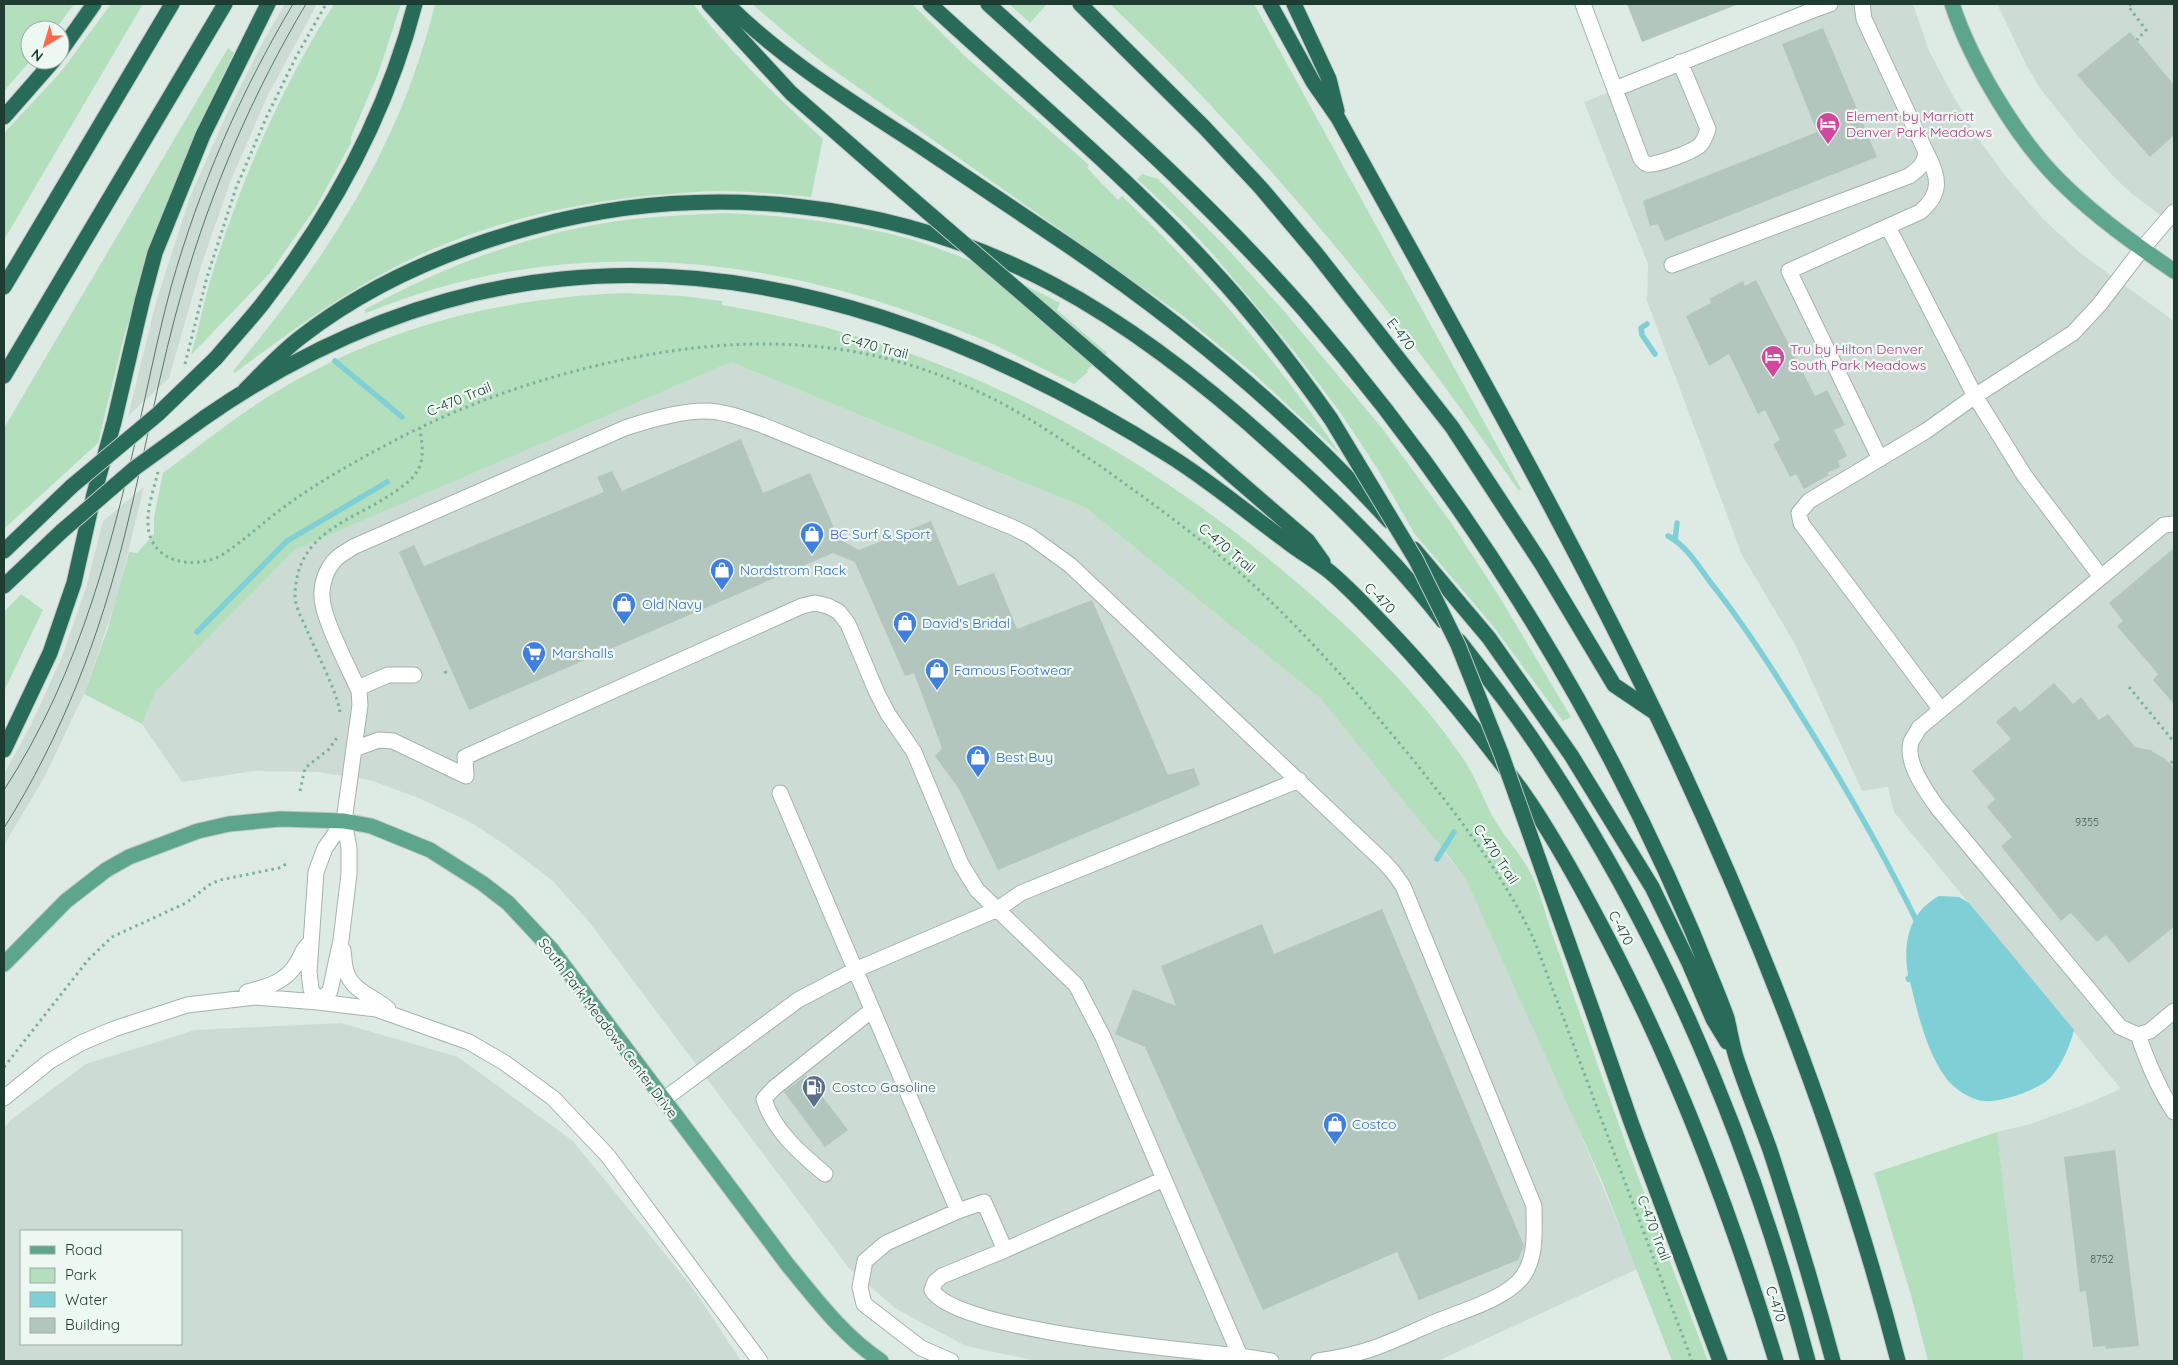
<svg xmlns="http://www.w3.org/2000/svg" width="2178" height="1365" viewBox="0 0 2178 1365" font-family="Quicksand,sans-serif">
<style>
.built{fill:#ccdbd3;fill-rule:evenodd}
.green{fill:#b4dfbc}
.water{fill:#7fcfd7}
.lines{fill:none;stroke-linecap:round;stroke-linejoin:round}
.stream{stroke:#7fcfd7;stroke-width:5.5}
.building{fill:#b3c6bd}
.minor-casing{stroke:#a1b3ab;stroke-width:17}
.major-casing{stroke:#c0c8c6;stroke-width:17}
.highway-casing{stroke:#c0c8c6;stroke-width:17}
.path{stroke:#7bb29d;stroke-width:3;stroke-dasharray:2.5 4;stroke-linecap:butt}
.minor{stroke:#fff;stroke-width:15}
.major{stroke:#5ea58e;stroke-width:15}
.highway{stroke:#276b58;stroke-width:15}
.tram{stroke:#57786d;stroke-width:1}
.highway-bridge-casing{stroke:#c0c8c6;stroke-width:17;stroke-linecap:butt}
.highway-bridge{stroke:#276b58;stroke-width:15}
.labels{text-anchor:middle;stroke-width:4.5;stroke-linejoin:round;paint-order:stroke}
.number-label{font-size:11px;fill:#435e55}
.hotel-label{font-size:14px;fill:#b23c85;stroke:#eef8f2;text-anchor:start}
.street-label{font-size:14px;fill:#1e3c32;stroke:#eef8f2}
.shop-label{font-size:14px;fill:#366cbe;stroke:#eef8f2;text-anchor:start}
.service-label{font-size:14px;fill:#4e5e75;stroke:#eef8f2;text-anchor:start}
</style>
<rect width="100%" height="100%" fill="#deebe4"/>
<path class="built" d="M285 4H317L267 97 231 180 202 263 169 378 128 416 156 302 190 197 229 109 264 40Z
M1832 4H1913L1929 51 1951 92 1976 135 2003 173 2043 219 2080 253 2174 321V1361H2024L1997 1132 2030 1124 2081 1106 2121 1089 1894 812 1888 787 1862 791 1795 644 1742 555 1647 301 1648 264 1584 102Z
M1997 4H2174V201L2163 217 2132 194 2114 177 2078 136 2040 88 2027 66Z
M731 362 1086 508 1321 699 1411 808 1467 882 1563 1092 1637 1269 1438 1361H1037L966 1346 896 1309 848 1267 590 923 553 881 511 849 472 823 421 799 370 780 317 772 253 771 182 782 142 724 156 691 295 550Z
M144 487 117 597 84 694 45 776 4 845V774L31 725 62 657 86 588 103 521Z
M341 1023 458 1057 573 1141 692 1287 741 1361H4V1128L12 1119 86 1064 195 1030ZM181 1231V1344H21V1231Z"/>
<path class="green" d="M4 4H74L55 30H30L31 60 4 91Z
M111 4H143L4 240V133L60 73Z
M334 4H401L378 74 351 137V143L316 207 270 273 191 355C198 331 203 305 210 281 239 185 280 89 334 4Z
M435 4H693C731 53 777 97 823 139L811 197C780 194 748 191 717 191 697 191 676 194 656 195 561 204 467 227 382 274 330 302 283 337 235 373L233 371C326 259 400 148 435 4Z
M752 4H912L968 59 1089 165 1087 168 1118 200 1122 196C1204 275 1276 359 1340 454L1253 373 1183 316 825 64 794 40Z
M1009 4H1047L1030 23Z
M1110 4H1254L1521 489 1518 490C1397 313 1265 152 1110 4Z
M228 48 234 53 198 127 158 226 125 333 98 443 4 529V428Z
M1142 174 1158 179 1225 246 1284 311 1382 428 1452 524 1499 596 1571 717 1563 721 1493 626 1414 533 1377 468 1340 412 1293 350 1212 253 1179 218 1137 179Z
M724 213C782 215 839 222 895 235 949 249 1011 277 1060 303L1057 310 1107 353 1087 370 1088 372 1074 384C1042 369 1010 351 976 337 778 254 568 230 366 313L364 310C444 266 528 234 618 221 653 216 689 215 724 213Z
M625 293 683 296 722 301V305C943 342 1131 440 1300 585 1359 636 1421 695 1464 760 1477 779 1484 802 1496 822 1508 841 1525 859 1534 880 1542 899 1547 920 1554 939 1568 980 1583 1022 1597 1063 1632 1163 1670 1262 1708 1361H1672L1602 1181 1467 882 1450 858 1321 699 1086 508 731 362 295 550 156 691 142 724 84 694 108 628 129 552 137 553 154 534V517L163 473C202 444 241 412 284 387 391 325 501 298 625 293Z
M21 594 43 610 4 691V612Z
M1997 1132 2024 1361H1928L1911 1295 1874 1173Z"/>
<path class="water" d="M1939 896 1959 897 1969 903 2074 1030C2070 1046 2062 1064 2051 1077 2041 1089 2000 1103 1984 1101 1971 1100 1953 1088 1946 1078 1926 1051 1918 1013 1910 982H1907L1905 978 1908 975C1903 943 1908 913 1939 896Z"/>
<g class="lines">
<path class="stream" d="M1647 324 1641 328 1642 335 1655 354
M335 361 402 417
M1668 536C1686 545 1699 567 1711 583 1743 623 1770 665 1797 709 1841 779 1882 850 1918 924
M1675 540 1677 523
M197 632 287 541 387 482
M1437 859 1454 832"/>
</g>
<path class="building" d="M1627 4H1736V5L1642 42Z
M1823 28 1877 157 1665 241 1658 224 1650 226 1643 201 1817 132 1782 44Z
M2130 32 2174 85V135L2150 157 2077 75Z
M1756 280 1815 396 1827 390 1845 425 1834 430 1847 456 1838 461 1840 467 1827 473 1829 475 1804 489 1796 474 1790 477 1773 444 1780 440 1765 410 1758 414 1729 354 1709 366 1686 316 1711 303 1709 299 1743 281 1745 286Z
M741 439 763 493 810 473 839 539 859 550 931 521 958 586 994 573 1017 629 1092 600 1168 775 1194 768 1200 785 998 870 959 789 935 756 942 748 914 673 905 676 855 562 833 553 469 710 399 552 414 545 424 566 604 492 597 477 612 471 622 491Z
M2174 548V704L2153 680 2158 674 2117 626 2123 621 2109 603Z
M2054 683 2073 704 2081 697 2099 720 2108 714 2135 747 2150 750 2164 758 2174 767V927L2129 963 2106 935 2097 942 2071 913 2061 921 2001 846 2012 837 1987 807 1995 799 1972 771 2011 739 1996 722 2015 706 2020 712Z
M1382 909 1524 1246 1518 1260 1419 1300 1397 1252 1263 1310 1145 1047 1115 1034 1133 989 1176 1006 1161 966 1262 924 1274 954Z
M806 1075 848 1130 825 1147 784 1092Z
M2115 1150 2139 1346 2106 1349 2105 1346 2093 1347 2086 1291 2080 1292 2064 1157Z"/>
<g class="lines">
<g class="minor-casing">
<path id="minor" d="M1583 4 1641 159C1643 161 1644 163 1647 164 1654 167 1693 151 1699 146 1704 142 1706 135 1708 129L1680 62
M1811 4 1813 10 1830 4
M1615 89 1813 10
M1888 227 1975 396 1926 431 1809 501 1799 513 1801 523 1941 710
M1672 265 1909 176C1919 169 1924 165 1926 152L1864 19 1862 4
M1880 459 1789 271 1920 212C1943 193 1939 176 1926 152
M2174 524 2164 525 1919 728C1917 733 1913 737 1911 742 1905 763 1926 791 1937 807L2120 1027 2138 1035 2150 1031 2174 1011
M2101 577 2024 475 1975 396 2073 333 2099 305 2142 249 2174 212
M358 688 388 675H414
M354 749 379 740 393 741 466 776 465 757 802 606 815 603 828 606 839 612 848 624 877 693 888 714 914 752 961 864 977 890 1076 985 1103 1037 1240 1356 1271 1361
M780 793 958 1211
M343 950C344 958 344 967 347 974 354 992 375 997 388 1009
M247 992C267 987 286 982 297 963 302 955 302 949 310 943
M318 1002 330 991 341 940 349 874V848L344 821 360 705 359 691C349 668 323 620 322 597 321 583 327 567 337 558 341 554 348 551 353 547L625 428C649 420 679 411 705 411 724 411 744 419 762 425L1012 527 1030 536 1070 565 1383 861 1393 872 1403 886 1534 1206C1534 1229 1537 1256 1523 1276 1507 1299 1459 1312 1433 1323 1415 1331 1396 1340 1377 1347 1358 1354 1338 1358 1318 1361
M318 1002 311 989 309 972 316 872 325 848 344 821
M2138 1035C2148 1063 2158 1088 2174 1112
M4 1098 50 1061 81 1043 114 1029 187 1005 255 997 318 1002 376 1009 469 1042 505 1063 553 1098 608 1156 760 1361
M663 1100 798 1000 855 970 998 909 1021 893 1299 780
M825 1174C801 1154 773 1130 764 1099L774 1088 872 1010
M1005 1250 1164 1179
M951 1361 921 1348 864 1304 860 1287 865 1261 886 1243 958 1211 984 1202 1005 1250 942 1276 935 1282 932 1290C955 1331 1188 1350 1240 1356"/>
</g>
<g class="major-casing">
<path id="major" d="M1952 4C1972 64 2019 143 2066 187 2099 219 2136 245 2174 271
M4 964 66 901 106 870 129 857 198 831 229 824 280 819 344 821 371 826 430 850 482 883 508 903 552 950 787 1264C816 1299 843 1336 881 1361"/>
</g>
<g class="highway-casing">
<path id="highway" d="M709 4 791 93 903 191
M727 4C783 60 851 101 917 144 962 174 1006 204 1051 234 1173 315 1290 412 1389 521
M930 4C1023 90 1122 172 1208 265 1253 313 1293 365 1331 419
M988 4C1097 103 1208 200 1305 311 1478 511 1618 741 1715 987 1719 997 1723 1007 1727 1018 1730 1031 1732 1044 1736 1057 1746 1088 1759 1119 1770 1150 1793 1220 1814 1290 1833 1361
M1080 4 1204 127 1261 188 1315 252 1452 427 1541 563 1614 685 1654 712
M1270 4 1313 82 1338 118C1446 315 1558 510 1655 712 1755 921 1840 1137 1898 1361
M1294 4 1329 79 1337 111
M60 52 94 4
M4 117 54 60
M4 287 172 4
M216 358C232 339 248 322 263 303 332 214 387 113 415 4
M1099 360 1308 541 1323 562
M4 376 225 4
M245 390C263 372 280 353 301 337 368 285 451 249 533 227 706 180 896 200 1054 285 1136 329 1210 388 1278 450 1337 502 1394 559 1443 621
M204 418C312 343 431 292 562 279 779 257 993 343 1173 458 1212 483 1248 513 1286 541 1300 552 1316 561 1330 572 1349 588 1367 607 1384 625 1434 677 1479 733 1522 791 1553 835 1579 883 1604 931 1676 1067 1731 1213 1776 1361
M1414 549 1489 638 1571 755 1652 887 1689 963 1713 1019 1727 1042
M4 551 72 486
M4 586 62 531
M1459 641C1488 678 1517 715 1543 755 1666 940 1752 1147 1808 1361
M4 750 50 653 74 583 94 494 114 422 142 302 155 253 203 135 268 4
M1594 1015 1631 1122 1720 1361"/>
</g>
<path class="path" d="M2131 4 2128 6 2146 30 2137 40
M185 364 207 277 236 188 267 116 296 57 326 4
M158 472C154 489 147 507 148 525 150 562 192 570 220 556 243 542 262 523 284 507 317 483 352 463 388 444 464 403 547 375 631 358 751 334 867 338 979 392 1023 412 1063 441 1103 468 1149 501 1195 534 1238 571 1303 629 1359 694 1414 761 1459 817 1505 877 1535 942L1692 1361
M445 671 447 676
M2129 687 2174 742
M340 712C336 689 316 652 306 628 302 619 295 606 295 596 296 528 357 521 400 488 410 481 418 474 421 462 424 451 421 439 420 428
M2171 763 2174 760
M300 791 305 768 329 749 338 736
M4 1067 88 960 112 937 186 903 209 885 220 880 279 868 288 863"/>
<use href="#minor" class="minor"/>
<use href="#major" class="major"/>
<use href="#highway" class="highway"/>
<path class="tram" d="M4 790C81 672 115 535 145 398 153 361 161 324 171 287 199 188 240 93 293 4
M4 828C62 736 100 636 126 530 146 449 160 367 183 288 212 188 253 93 306 4"/>
<g class="highway-bridge-casing">
<path id="highway-bridge" d="M903 191 1099 360
M1331 419 1416 560 1458 645 1501 753 1594 1015
M72 486 158 414 216 358
M62 531 135 468 204 418"/>
</g>
<use href="#highway-bridge" class="highway-bridge"/>
</g>
<defs>
<g id="hotel-pin" transform="scale(1.25)"><path d="M0 17L-7.5 6A9.5 9.5 0 1 1 7.5 6Z" fill="#d1479c" stroke="#eef8f2"/><path d="M-6-4.5h1.5V1H6V5H4.5V3h-9V5H-6ZM-4 0a1.8 1.8 0 1 1 3.6 0ZM.5 0V-2.5h3Q6-2.5 6 0Z" fill="#fff"/></g>
<g id="shop-pin" transform="scale(1.25)"><path d="M0 17L-7.5 6A9.5 9.5 0 1 1 7.5 6Z" fill="#3f7fe0" stroke="#eef8f2"/><path d="M-5-2.5h2.3a2.7 3.5 0 0 1 5.4 0H5L5.5 6h-11ZM-1.5-2.5h3a1.5 2.3 0 0 0-3 0Z" fill="#fff"/></g>
<g id="supermarket-pin" transform="scale(1.25)"><path d="M0 17L-7.5 6A9.5 9.5 0 1 1 7.5 6Z" fill="#3f7fe0" stroke="#eef8f2"/><path d="M-6-5.5h2.5l.6 2H6L4.5 2H-2.5L-4.4-4H-6ZM-1.5 3.2a1.3 1.3 0 1 0 .1 0ZM3 3.2a1.3 1.3 0 1 0 .1 0Z" fill="#fff"/></g>
<g id="fuel-pin" transform="scale(1.25)"><path d="M0 17L-7.5 6A9.5 9.5 0 1 1 7.5 6Z" fill="#5c6f8a" stroke="#eef8f2"/><path d="M-5.5-6h7V0h2V4h1.3V-2.5L3-4.5l.8-.8L6-3V5H2.5V1h-1V6h-7ZM-4.2-4.7v3.2H.2V-4.7Z" fill="#fff"/></g>
</defs>
<g fill-rule="evenodd">
<use href="#hotel-pin" x="1828" y="124"/>
<use href="#hotel-pin" x="1773" y="357"/>
<use href="#shop-pin" x="812" y="534"/>
<use href="#shop-pin" x="722" y="570"/>
<use href="#shop-pin" x="624" y="604"/>
<use href="#shop-pin" x="905" y="623"/>
<use href="#supermarket-pin" x="534" y="653"/>
<use href="#shop-pin" x="937" y="670"/>
<use href="#shop-pin" x="978" y="757"/>
<use href="#fuel-pin" x="814" y="1087"/>
<use href="#shop-pin" x="1335" y="1124"/>
</g>
<g class="labels">
<g class="number-label">
<text x="2087" y="826">9355</text>
<text x="2102" y="1263">8752</text>
</g>
<g class="hotel-label">
<text x="1846" y="121">Element by Marriott<tspan x="1846" dy="16">Denver Park Meadows</tspan></text>
<text x="1790" y="354">Tru by Hilton Denver<tspan x="1790" dy="16">South Park Meadows</tspan></text>
</g>
<g class="street-label">
<text transform="translate(1401 334) rotate(52)" y="5">E-470</text>
<text transform="translate(875 346) rotate(14)" y="5">C-470 Trail</text>
<text transform="translate(459 399) rotate(-22)" y="5">C-470 Trail</text>
<text transform="translate(1227 548) rotate(40)" y="5">C-470 Trail</text>
<text transform="translate(1380 598) rotate(45)" y="5">C-470</text>
<text transform="translate(1496 854) rotate(56)" y="5">C-470 Trail</text>
<text transform="translate(1621 928) rotate(62)" y="5">C-470</text>
<text transform="translate(608 1028) rotate(53)" y="5">South Park Meadows Center Drive</text>
<text transform="translate(1654 1228) rotate(69)" y="5">C-470 Trail</text>
<text transform="translate(1776 1304) rotate(72)" y="5">C-470</text>
</g>
<g class="shop-label">
<text x="830" y="539">BC Surf &amp; Sport</text>
<text x="740" y="575">Nordstrom Rack</text>
<text x="642" y="609">Old Navy</text>
<text x="922" y="628">David's Bridal</text>
<text x="552" y="658">Marshalls</text>
<text x="954" y="675">Famous Footwear</text>
<text x="996" y="762">Best Buy</text>
<text x="1352" y="1129">Costco</text>
</g>
<g class="service-label">
<text x="832" y="1092">Costco Gasoline</text>
</g>
</g>
<rect width="2178" height="1365" fill="none" stroke="#1e3c32" stroke-width="10"/>
<rect x="20" y="1230" width="162" height="115" fill="#eef8f2" stroke="#9bada5"/>
<rect x="30" y="1246" width="25" height="8" fill="#5ea58e" stroke="#9bada5"/>
<text x="65" y="1255" font-size="15" fill="#1e3c32">Road</text>
<rect x="30" y="1268" width="25" height="15" fill="#b4dfbc" stroke="#9bada5"/>
<text x="65" y="1280" font-size="15" fill="#1e3c32">Park</text>
<rect x="30" y="1292" width="25" height="15" fill="#7fcfd7" stroke="#9bada5"/>
<text x="65" y="1305" font-size="15" fill="#1e3c32">Water</text>
<rect x="30" y="1318" width="25" height="15" fill="#b3c6bd" stroke="#9bada5"/>
<text x="65" y="1330" font-size="15" fill="#1e3c32">Building</text>
<g transform="translate(45 45) rotate(218)"><circle r="24" fill="#eef8f2" stroke="#9bada5"/>
<path d="M0-4L9 19L0 12L-9 19Z" fill="#ff6848"/>
<text y="-8" font-size="14" font-weight="bold" text-anchor="middle" fill="#1e3c32">N</text>
</g>
</svg>
